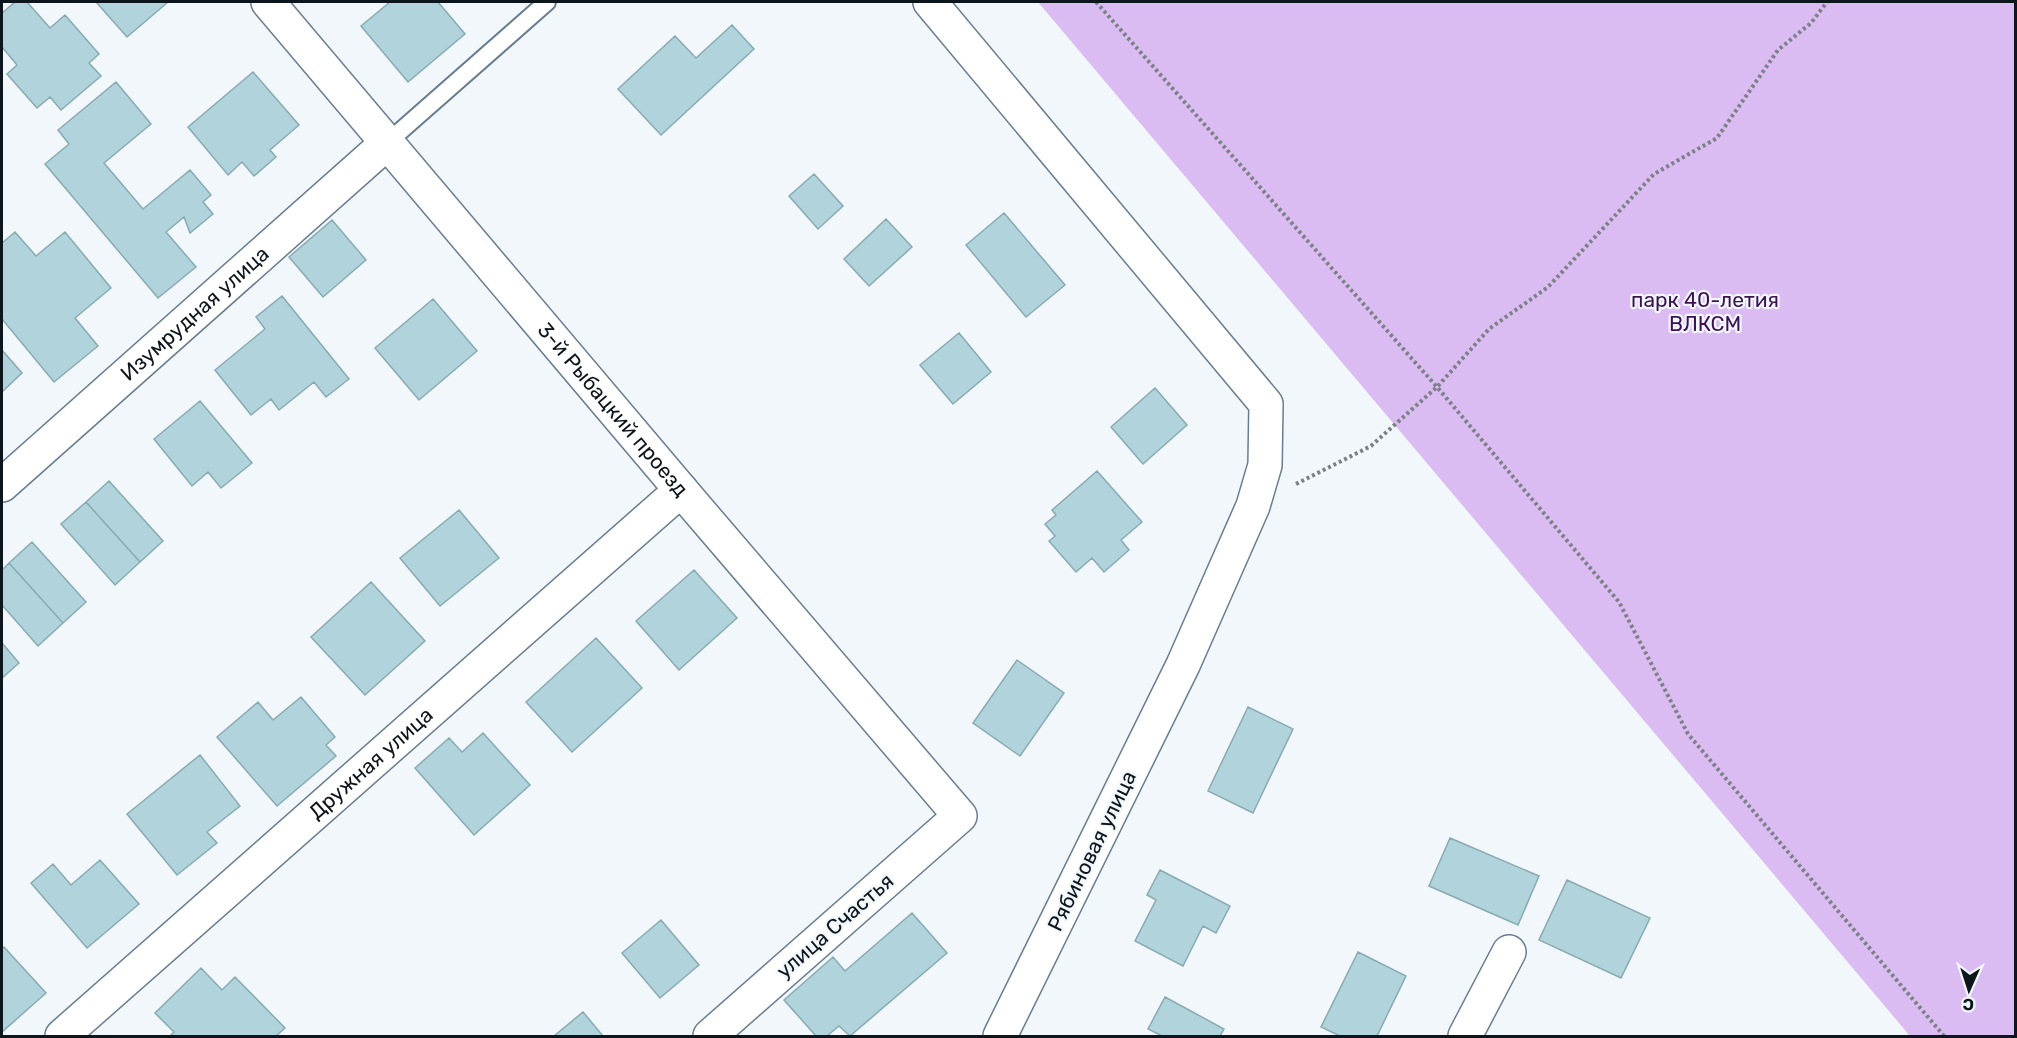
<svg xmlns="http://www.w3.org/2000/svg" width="2017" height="1038" viewBox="0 0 2017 1038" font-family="Rubik,sans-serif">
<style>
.green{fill:#dabbf2}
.building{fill:#b1d3dc;stroke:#88aab2;stroke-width:1.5}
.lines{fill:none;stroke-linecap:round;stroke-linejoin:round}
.lane-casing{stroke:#687d90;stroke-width:20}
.street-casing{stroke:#687d90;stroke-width:36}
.path{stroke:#7b8187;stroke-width:4;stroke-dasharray:3 3;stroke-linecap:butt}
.lane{stroke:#fff;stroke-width:16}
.street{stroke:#fff;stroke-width:33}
.labels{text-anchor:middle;stroke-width:4.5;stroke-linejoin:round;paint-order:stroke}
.park-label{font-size:21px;fill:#3c1255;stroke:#f2f7fb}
.street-label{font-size:21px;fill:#0e161d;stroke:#f2f7fb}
</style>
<rect width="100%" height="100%" fill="#f2f7fb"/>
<path class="green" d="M1038 2H2015V1036H1910Z"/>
<path class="building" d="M15 2H27L50 28 65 15 99 54 89 63 101 76 61 110 50 97 37 108 7 74 17 65 2 47V13Z
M96 2H168L127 37Z
M390 2H438L465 34 408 82 361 26Z
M732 25 754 49 661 135 618 89 675 36 696 58Z
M253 72 299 125 270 150 276 157 254 176 242 162 228 175 188 127Z
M116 82 151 124 104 163 143 209 190 170 211 195 203 202 213 214 190 233 184 217 166 232 196 267 158 298 45 164 69 144 58 130Z
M814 174 843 206 818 229 789 196Z
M1004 213 1065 285 1026 317 966 245Z
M886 219 912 247 869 286 844 259Z
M332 220 366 260 323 297 289 257Z
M15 232 36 256 65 232 111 288 75 318 98 346 54 382 2 319V243Z
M282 296 349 379 326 397 314 382 279 410 271 399 251 415 215 370 265 329 256 317Z
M433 299 477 351 419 400 375 348Z
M959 333 991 372 953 404 920 365Z
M2 350 22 373 2 392Z
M1155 388 1187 425 1143 464 1111 427Z
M200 401 252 463 221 488 208 472 192 486 154 439Z
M1097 471 1142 522 1121 540 1129 550 1104 572 1092 558 1076 572 1049 541 1055 536 1045 524 1056 515 1052 510Z
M109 481 163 541 140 562 86 502Z
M86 502 140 562 115 585 61 524Z
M459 510 499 558 440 606 400 558Z
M32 542 86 602 63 623 9 563Z
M9 563 63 623 38 646 2 605V570Z
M694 570 737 618 679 670 636 621Z
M371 582 425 641 365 695 311 637Z
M596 638 642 688 572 752 526 702Z
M2 643 19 663 2 678Z
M1017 660 1064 693 1020 756 973 723Z
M301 697 335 737 326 745 336 756 277 806 217 737 258 702 273 720Z
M1248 707 1293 729 1253 813 1208 791Z
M483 733 530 785 474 835 415 768 449 738 462 752Z
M200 755 240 806 207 832 217 843 177 875 127 814Z
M1450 838 1539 876 1518 925 1429 886Z
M100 860 139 904 87 948 31 883 53 864 71 885Z
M1160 870 1230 906 1216 933 1203 926 1183 966 1135 941 1156 900 1147 895Z
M1567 880 1650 918 1621 978 1539 940Z
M912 913 947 953 850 1036 839 1026 827 1036H816L784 1000 833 957 845 971Z
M661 920 699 965 660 998 622 953Z
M4 947 46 993 2 1032V949Z
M1358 952 1406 976 1377 1036H1340L1321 1027Z
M201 968 222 990 235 977 285 1028 276 1036H170L174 1032 155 1013Z
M1165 997 1224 1029 1220 1036H1162L1148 1029Z
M583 1012 603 1036H554Z"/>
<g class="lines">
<g class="lane-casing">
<path id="lane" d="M388 142 547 2"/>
</g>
<g class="street-casing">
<g id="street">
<path id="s1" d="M268 2 681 490 960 816 710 1036"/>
<path d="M930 2 1266 404 1265 465 1253 506 1183 665 1000 1036"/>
<path id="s2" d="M2 485 388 142"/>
<path id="s3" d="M62 1036 681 490"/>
<path d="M1465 1036 1509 952"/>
</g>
</g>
<path class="path" d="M1096 2 1437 387 1619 602 1688 734 1944 1036
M1296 484 1371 446 1437 387 1489 329 1548 287 1654 174 1717 138 1778 50 1811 23 1827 2"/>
<use href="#lane" class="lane"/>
<use href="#street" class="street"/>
</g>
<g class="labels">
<g class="park-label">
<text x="1705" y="307">парк 40-летия<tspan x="1705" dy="24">ВЛКСМ</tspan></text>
</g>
<g class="street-label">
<text dy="7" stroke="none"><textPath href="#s2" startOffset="258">Изумрудная улица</textPath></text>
<text dy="7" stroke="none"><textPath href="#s1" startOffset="534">3-й Рыбацкий проезд</textPath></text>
<text dy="7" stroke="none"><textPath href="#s3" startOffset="412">Дружная улица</textPath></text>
<text transform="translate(1092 851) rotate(-64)" y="7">Рябиновая улица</text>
<text transform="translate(835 926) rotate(-41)" y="7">улица Счастья</text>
</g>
</g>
<rect width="2017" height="1038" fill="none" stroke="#0e161d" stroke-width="6"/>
<g transform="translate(1969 990) rotate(183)" stroke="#f2f7fb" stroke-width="4.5" paint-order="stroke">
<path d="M0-4.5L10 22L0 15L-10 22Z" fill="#0e161d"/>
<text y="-9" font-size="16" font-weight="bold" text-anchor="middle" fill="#0e161d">С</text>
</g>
</svg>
